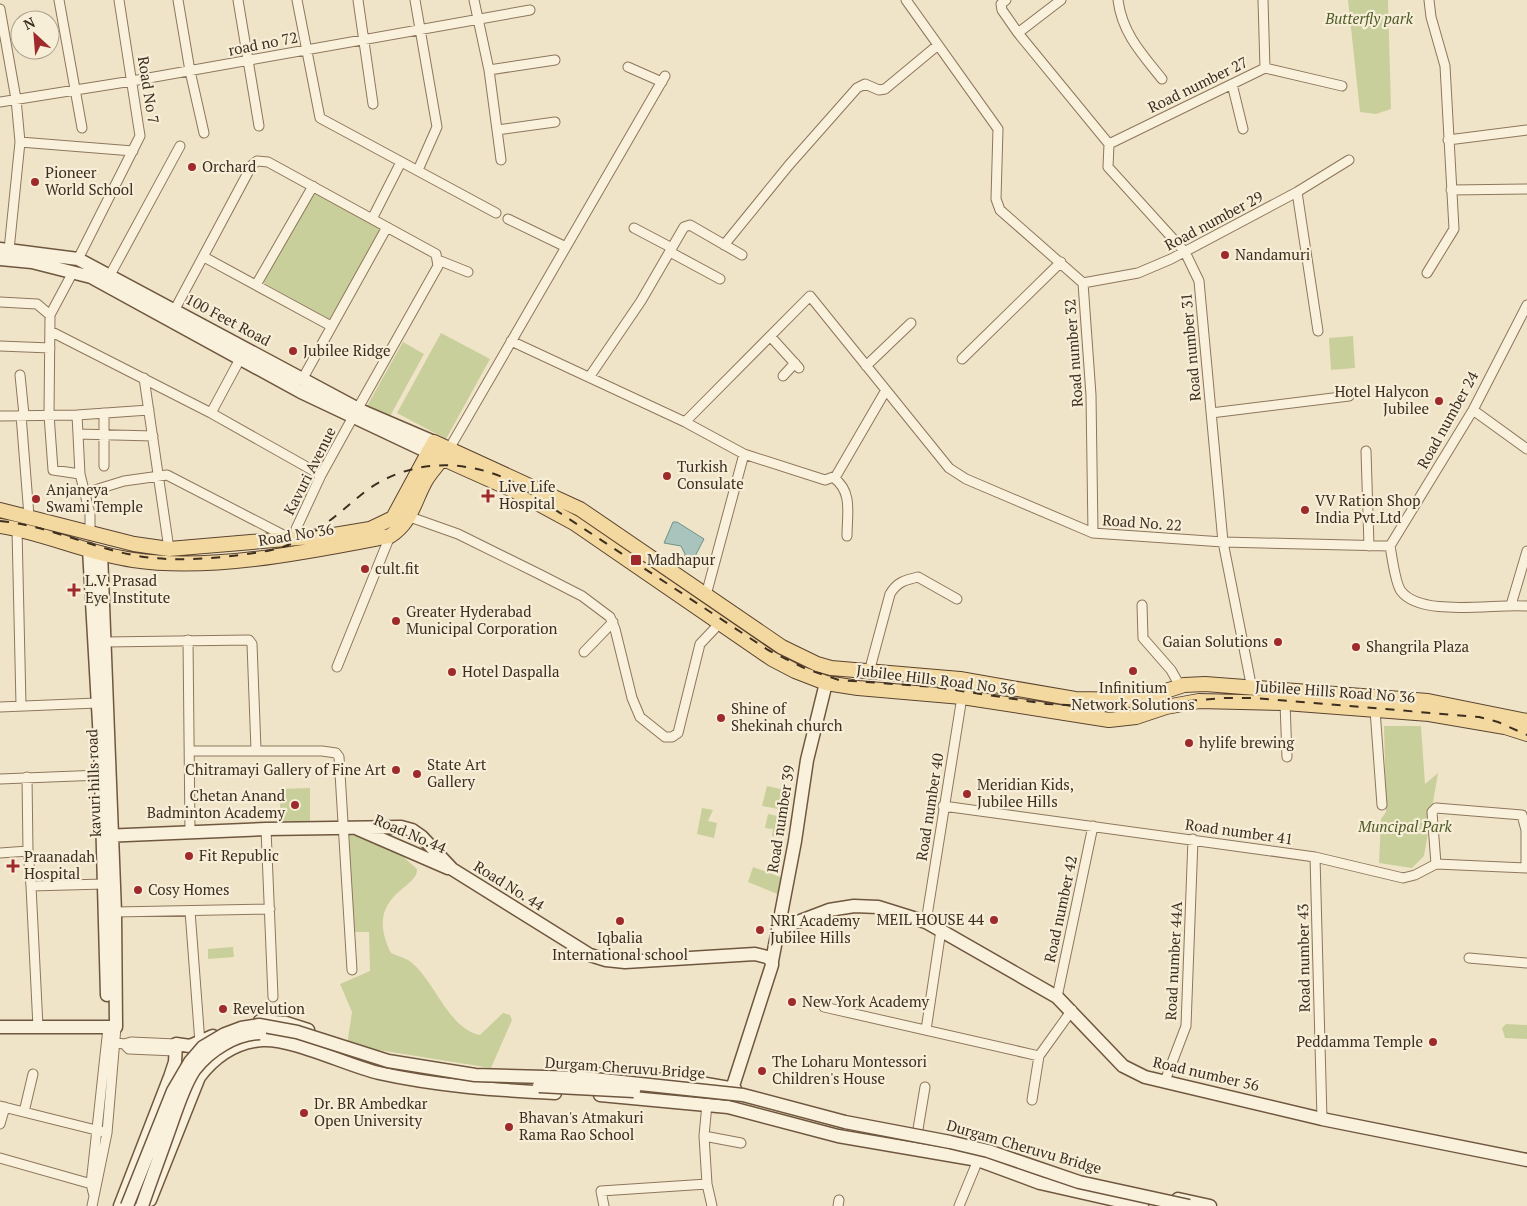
<svg xmlns="http://www.w3.org/2000/svg" width="1527" height="1206" viewBox="0 0 1527 1206" font-family="'PT Serif',serif">
<style>
.green{fill:#c9cf9b}
.water{fill:#a9c4bc;stroke:#6f938a}
.lines{fill:none;stroke-linecap:round;stroke-linejoin:round}
.street-casing{stroke:#8d765c;stroke-width:11}
.secondary-casing{stroke:#6f573f;stroke-width:15}
.primary-casing{stroke:#5b4430;stroke-width:16}
.street{stroke:#faf1dc;stroke-width:9}
.secondary{stroke:#faf1dc;stroke-width:12}
.primary{stroke:#f3d9a0;stroke-width:14}
.rail{stroke:#3d2e20;stroke-width:2;stroke-dasharray:9 9;stroke-linecap:butt}
.secondary-bridge-casing{stroke:#6f573f;stroke-width:15;stroke-linecap:butt}
.secondary-bridge{stroke:#faf1dc;stroke-width:12}
.poi-dot{fill:#9e2a2b;stroke:#f7eed8;stroke-width:2}
.labels{text-anchor:middle;stroke-width:4.5;stroke-linejoin:round;paint-order:stroke}
.park-label{font-size:15px;font-style:italic;fill:#4d5a26;stroke:#f7eed8}
.street-label{font-size:15px;fill:#3d2e20;stroke:#f7eed8}
.poi-label{font-size:15px;fill:#3d2e20;stroke:#f7eed8;text-anchor:start}
</style>
<rect width="100%" height="100%" fill="#f0e4c8"/>
<path class="green" d="M1348 0H1388L1391 109 1376 114 1360 112Z
M313 191 381 229 329 320 262 282Z
M441 333 490 359 446 439 397 413Z
M1353 336 1355 368 1331 370 1329 338Z
M403 342 424 354 389 418 367 406Z
M1384 726H1421L1425 784 1438 773 1424 856 1412 868 1379 863 1381 819 1386 812Z
M767 786 789 791 784 810 762 806Z
M310 788V821H281L279 789Z
M702 808 713 810 708 821 717 823 714 838 697 834Z
M768 814 787 818 782 838 772 836 773 829 765 828Z
M349 833 400 854 417 869C419 889 362 895 391 953 397 956 407 958 412 963 435 982 449 1029 480 1035L503 1013 510 1015 512 1020 491 1068 347 1045 352 1012 340 984 370 971 369 932H353Z
M753 867 783 878 780 895 748 882Z
M233 947 234 957 208 959V949Z
M1506 1024 1527 1025V1039L1505 1038 1502 1028Z"/>
<path class="water" d="M673 522H677L704 539 691 564 684 560 685 554 681 546 664 543Z"/>
<g class="lines">
<g class="street-casing">
<path id="street" d="M59 0 82 128
M178 0 190 71 204 133
M238 0 259 126
M297 0 320 118 496 213
M358 0 373 104
M415 0 437 127 418 170
M474 0 489 70 501 160
M906 0 998 129 996 199 1000 210 1083 283 1091 395 1093 533
M1006 0 1001 4 1002 10 1018 33 1109 144 1108 167 1185 252 1199 281 1223 542 1252 689
M1118 0C1122 33 1142 54 1162 79
M0 9 16 99 20 142 9 250
M1018 33 1061 0
M628 67 662 82
M1265 68 1342 86
M489 70 555 60
M1232 84 1243 129
M0 102 132 81 530 10
M497 130 555 122
M1448 140 1527 130
M20 142 133 151
M1109 144 1265 68 1263 0
M1451 190 1527 189
M1297 192 1318 331
M372 219 401 162
M508 219 566 247
M634 228 672 248
M724 245 789 165 857 88 865 84 879 90 885 89 938 45
M670 252 720 279
M204 257 331 326
M78 259 140 136 119 0
M438 260 468 272
M73 272 50 315 49 415 53 470 80 474
M1427 273 1454 229 1445 66 1431 17 1429 0
M110 275 180 146
M1083 283 1138 273 1171 259 1297 192 1349 160
M256 285 313 186
M0 302 37 304 50 315
M174 311 252 165 257 161 268 162 436 254 438 266 358 408
M50 331 211 413 321 475
M770 336 799 368
M511 341 685 422 744 454 706 595
M0 346 50 348
M962 359 1061 262
M866 366 911 323
M20 375 24 415
M590 376 641 301 684 227 690 225 742 255
M783 376 795 363
M144 378 169 549
M303 378 387 227
M1473 410 1527 449
M211 413 240 359
M1211 413 1349 396
M21 415 29 516
M77 415 80 474 90 514V532
M0 416 77 415 149 410
M685 422 810 296 949 468 966 479 1093 533 1223 542 1390 546C1392 556 1395 583 1401 591 1421 618 1496 603 1527 606
M78 434 153 436
M449 449 665 76
M1366 451 1369 546
M744 454 825 480 836 476 886 390
M104 466V413
M834 478C853 492 847 514 847 536
M85 493 124 481 167 475 289 538
M410 517 458 534 539 574 582 596 610 617 615 629 632 698 640 717 665 737H672L678 733 700 644 719 624
M17 529 21 705
M296 537V529L321 475 353 417
M1390 546 1473 410 1527 305
M1142 605 1143 638 1171 670 1180 686
M1511 605 1527 551
M188 640 190 831
M105 642 249 640 252 644 256 750
M584 652 613 622
M337 667 390 536
M869 672 890 594C897 582 905 580 918 577L957 599
M1285 703 1287 757
M0 707 97 703
M1375 710 1382 805
M191 751H322L336 753 339 757 352 970
M27 777 28 851
M0 779 101 775
M943 806 1315 857 1403 878 1415 875 1436 864 1527 868
M266 829 273 997
M0 853 28 851 31 886 104 884
M1315 857 1322 1119
M1436 864 1432 812 1436 808 1522 815 1526 830V868
M31 886 38 1027
M190 911 200 1043
M115 912 270 909
M926 922 962 697
M1469 958 1527 963
M1057 997 1093 826
M824 1007 1039 1056 1072 1010
M926 1030 941 930
M111 1042 124 1044 129 1049 175 1051
M124 1044 131 1042 176 1044
M1165 1081 1186 1026 1193 839
M1032 1100 1039 1056
M707 1104 704 1136 707 1184 712 1206
M0 1106 104 1132
M24 1112 33 1074
M0 1124 5 1107
M918 1129 925 1087
M704 1136 741 1143
M0 1158 95 1185
M94 1196 91 1184 108 1028
M92 1206 107 1133 116 1027
M604 1206 601 1191 707 1184
M838 1206 839 1200
M959 1206 978 1160"/>
</g>
<g class="secondary-casing">
<path id="secondary" d="M0 249 78 259 364 412 434 442
M0 259 32 262 91 277 301 392 428 452
M89 549 100 741 107 995
M358 829 448 868
M103 836 266 829 401 827 412 830 422 837 452 869 590 955 606 960 625 962 755 954 767 957 772 961V965L732 1089
M779 929 829 910 854 906 878 907 926 922 1057 997 1123 1066 1145 1077 1322 1119 1527 1160
M772 961 795 841 807 760 826 683
M260 1021 286 1023 308 1030
M0 1027H116L115 912 101 553
M596 1074 706 1084 735 1089
M600 1095 728 1107 838 1136 978 1160 1040 1183 1142 1206
M1178 1199 1210 1206
M150 1200 199 1077C215 1056 236 1042 262 1040 292 1038 346 1065 379 1073 437 1086 496 1090 555 1093
M120 1206 170 1077 175 1062 176 1044 190 1046 213 1036"/>
</g>
<g class="primary-casing">
<path id="primary" d="M428 452 515 491 574 523 772 659 795 671 826 683 858 688 962 697 1109 720 1136 717 1166 707 1199 701 1285 703 1429 714 1505 727 1527 734
M0 510 134 544 169 549 334 535 370 529 393 518 434 442 580 509 782 647 817 664 831 668 960 679 1075 699 1138 700 1184 685 1205 684 1428 701 1527 721
M0 526C45 533 88 554 133 560 212 572 312 551 390 536 412 522 414 501 426 480 432 470 441 462 447 451"/>
</g>
<use href="#street" class="street"/>
<use href="#secondary" class="secondary"/>
<use href="#primary" class="primary"/>
<path class="rail" d="M0 521C44 525 85 545 128 554 173 564 222 558 267 551 310 543 334 516 366 491 409 459 466 458 513 482L768 650 806 669 839 680 935 687 1047 704 1111 707 1225 698H1254L1479 717 1498 722 1527 735"/>
<g class="secondary-bridge-casing">
<path id="secondary-bridge" d="M539 1086 634 1091
M127 1206 173 1091 190 1062 203 1047 225 1034 241 1028 259 1025 297 1032 388 1061 475 1075 584 1078 743 1095 845 1122 950 1142 988 1151 1079 1182 1189 1206
M142 1206C152 1177 163 1148 173 1119 179 1103 185 1083 195 1069 210 1050 235 1034 260 1033"/>
</g>
<use href="#secondary-bridge" class="secondary-bridge"/>
</g>
<g class="poi-dot">
<circle cx="192" cy="167" r="5"/>
<circle cx="35" cy="182" r="5"/>
<circle cx="1225" cy="255" r="5"/>
<circle cx="293" cy="351" r="5"/>
<circle cx="1439" cy="401" r="5"/>
<circle cx="667" cy="476" r="5"/>
<path d="M485.5 488.5h5v5h5v5h-5v5h-5v-5h-5v-5h5z"/>
<circle cx="36" cy="499" r="5"/>
<circle cx="1305" cy="510" r="5"/>
<rect x="630" y="554" width="12" height="12" rx="2.5"/>
<circle cx="365" cy="569" r="5"/>
<path d="M71.5 582.5h5v5h5v5h-5v5h-5v-5h-5v-5h5z"/>
<circle cx="396" cy="621" r="5"/>
<circle cx="1278" cy="642" r="5"/>
<circle cx="1356" cy="647" r="5"/>
<circle cx="1133" cy="671" r="5"/>
<circle cx="452" cy="672" r="5"/>
<circle cx="721" cy="718" r="5"/>
<circle cx="1189" cy="743" r="5"/>
<circle cx="396" cy="770" r="5"/>
<circle cx="417" cy="774" r="5"/>
<circle cx="967" cy="794" r="5"/>
<circle cx="295" cy="805" r="5"/>
<circle cx="189" cy="856" r="5"/>
<path d="M10.5 858.5h5v5h5v5h-5v5h-5v-5h-5v-5h5z"/>
<circle cx="138" cy="890" r="5"/>
<circle cx="994" cy="920" r="5"/>
<circle cx="620" cy="921" r="5"/>
<circle cx="760" cy="930" r="5"/>
<circle cx="792" cy="1002" r="5"/>
<circle cx="223" cy="1009" r="5"/>
<circle cx="1433" cy="1042" r="5"/>
<circle cx="762" cy="1071" r="5"/>
<circle cx="304" cy="1113" r="5"/>
<circle cx="509" cy="1127" r="5"/>
</g>
<g class="labels">
<g class="park-label">
<text x="1369" y="24">Butterfly park</text>
<text x="1405" y="832">Muncipal Park</text>
</g>
<g class="street-label">
<text transform="translate(263 44) rotate(-11)" y="5">road no 72</text>
<text transform="translate(1198 85) rotate(-26)" y="5">Road number 27</text>
<text transform="translate(148 90) rotate(81)" y="5">Road No 7</text>
<text transform="translate(1214 221) rotate(-28)" y="5">Road number 29</text>
<text transform="translate(228 320) rotate(28)" y="5">100 Feet Road</text>
<text transform="translate(1191 347) rotate(-95)" y="5">Road number 31</text>
<text transform="translate(1074 353) rotate(-94)" y="5">Road number 32</text>
<text transform="translate(1448 420) rotate(-61)" y="5">Road number 24</text>
<text transform="translate(310 471) rotate(-63)" y="5">Kavuri Avenue</text>
<text transform="translate(1142 523) rotate(4)" y="5">Road No. 22</text>
<text transform="translate(296 535) rotate(-9)" y="5">Road No 36</text>
<text transform="translate(936 680) rotate(7)" y="5">Jubilee Hills Road No 36</text>
<text transform="translate(1335 692) rotate(4)" y="5">Jubilee Hills Road No 36</text>
<text transform="translate(94 783) rotate(-92)" y="5">kavuri hills road</text>
<text transform="translate(930 807) rotate(-81)" y="5">Road number 40</text>
<text transform="translate(781 819) rotate(-81)" y="5">Road number 39</text>
<text transform="translate(1239 832) rotate(8)" y="5">Road number 41</text>
<text transform="translate(410 834) rotate(23)" y="5">Road No.44</text>
<text transform="translate(509 886) rotate(32)" y="5">Road No. 44</text>
<text transform="translate(1061 909) rotate(-78)" y="5">Road number 42</text>
<text transform="translate(1304 958) rotate(-91)" y="5">Road number 43</text>
<text transform="translate(1174 961) rotate(-87)" y="5">Road number 44A</text>
<text transform="translate(625 1068) rotate(4)" y="5">Durgam Cheruvu Bridge</text>
<text transform="translate(1206 1074) rotate(13)" y="5">Road number 56</text>
<text transform="translate(1024 1147) rotate(16)" y="5">Durgam Cheruvu Bridge</text>
</g>
<g class="poi-label">
<text x="202" y="172">Orchard</text>
<text x="45" y="178">Pioneer<tspan x="45" dy="17">World School</tspan></text>
<text x="1235" y="260">Nandamuri</text>
<text x="303" y="356">Jubilee Ridge</text>
<text x="1429" y="397" text-anchor="end">Hotel Halycon<tspan x="1429" dy="17">Jubilee</tspan></text>
<text x="677" y="472">Turkish<tspan x="677" dy="17">Consulate</tspan></text>
<text x="499" y="492">Live Life<tspan x="499" dy="17">Hospital</tspan></text>
<text x="46" y="495">Anjaneya<tspan x="46" dy="17">Swami Temple</tspan></text>
<text x="1315" y="506">VV Ration Shop<tspan x="1315" dy="17">India Pvt.Ltd</tspan></text>
<text x="647" y="565">Madhapur</text>
<text x="375" y="574">cult.fit</text>
<text x="85" y="586">L.V. Prasad<tspan x="85" dy="17">Eye Institute</tspan></text>
<text x="406" y="617">Greater Hyderabad<tspan x="406" dy="17">Municipal Corporation</tspan></text>
<text x="1268" y="647" text-anchor="end">Gaian Solutions</text>
<text x="1366" y="652">Shangrila Plaza</text>
<text x="462" y="677">Hotel Daspalla</text>
<text x="1133" y="693" text-anchor="middle">Infinitium<tspan x="1133" dy="17">Network Solutions</tspan></text>
<text x="731" y="714">Shine of<tspan x="731" dy="17">Shekinah church</tspan></text>
<text x="1199" y="748">hylife brewing</text>
<text x="427" y="770">State Art<tspan x="427" dy="17">Gallery</tspan></text>
<text x="386" y="775" text-anchor="end">Chitramayi Gallery of Fine Art</text>
<text x="977" y="790">Meridian Kids,<tspan x="977" dy="17">Jubilee Hills</tspan></text>
<text x="285" y="801" text-anchor="end">Chetan Anand<tspan x="285" dy="17">Badminton Academy</tspan></text>
<text x="199" y="861">Fit Republic</text>
<text x="24" y="862">Praanadah<tspan x="24" dy="17">Hospital</tspan></text>
<text x="148" y="895">Cosy Homes</text>
<text x="984" y="925" text-anchor="end">MEIL HOUSE 44</text>
<text x="770" y="926">NRI Academy<tspan x="770" dy="17">Jubilee Hills</tspan></text>
<text x="620" y="943" text-anchor="middle">Iqbalia<tspan x="620" dy="17">International school</tspan></text>
<text x="802" y="1007">New York Academy</text>
<text x="233" y="1014">Revelution</text>
<text x="1423" y="1047" text-anchor="end">Peddamma Temple</text>
<text x="772" y="1067">The Loharu Montessori<tspan x="772" dy="17">Children's House</tspan></text>
<text x="314" y="1109">Dr. BR Ambedkar<tspan x="314" dy="17">Open University</tspan></text>
<text x="519" y="1123">Bhavan's Atmakuri<tspan x="519" dy="17">Rama Rao School</tspan></text>
</g>
</g>
<g transform="translate(35 35) rotate(334)"><circle r="24" fill="#f7eed8" stroke="#ada18e"/>
<path d="M0-4L9 19L0 12L-9 19Z" fill="#9e2a2b"/>
<text y="-8" font-size="14" font-weight="bold" text-anchor="middle" fill="#3d2e20">N</text>
</g>
</svg>
